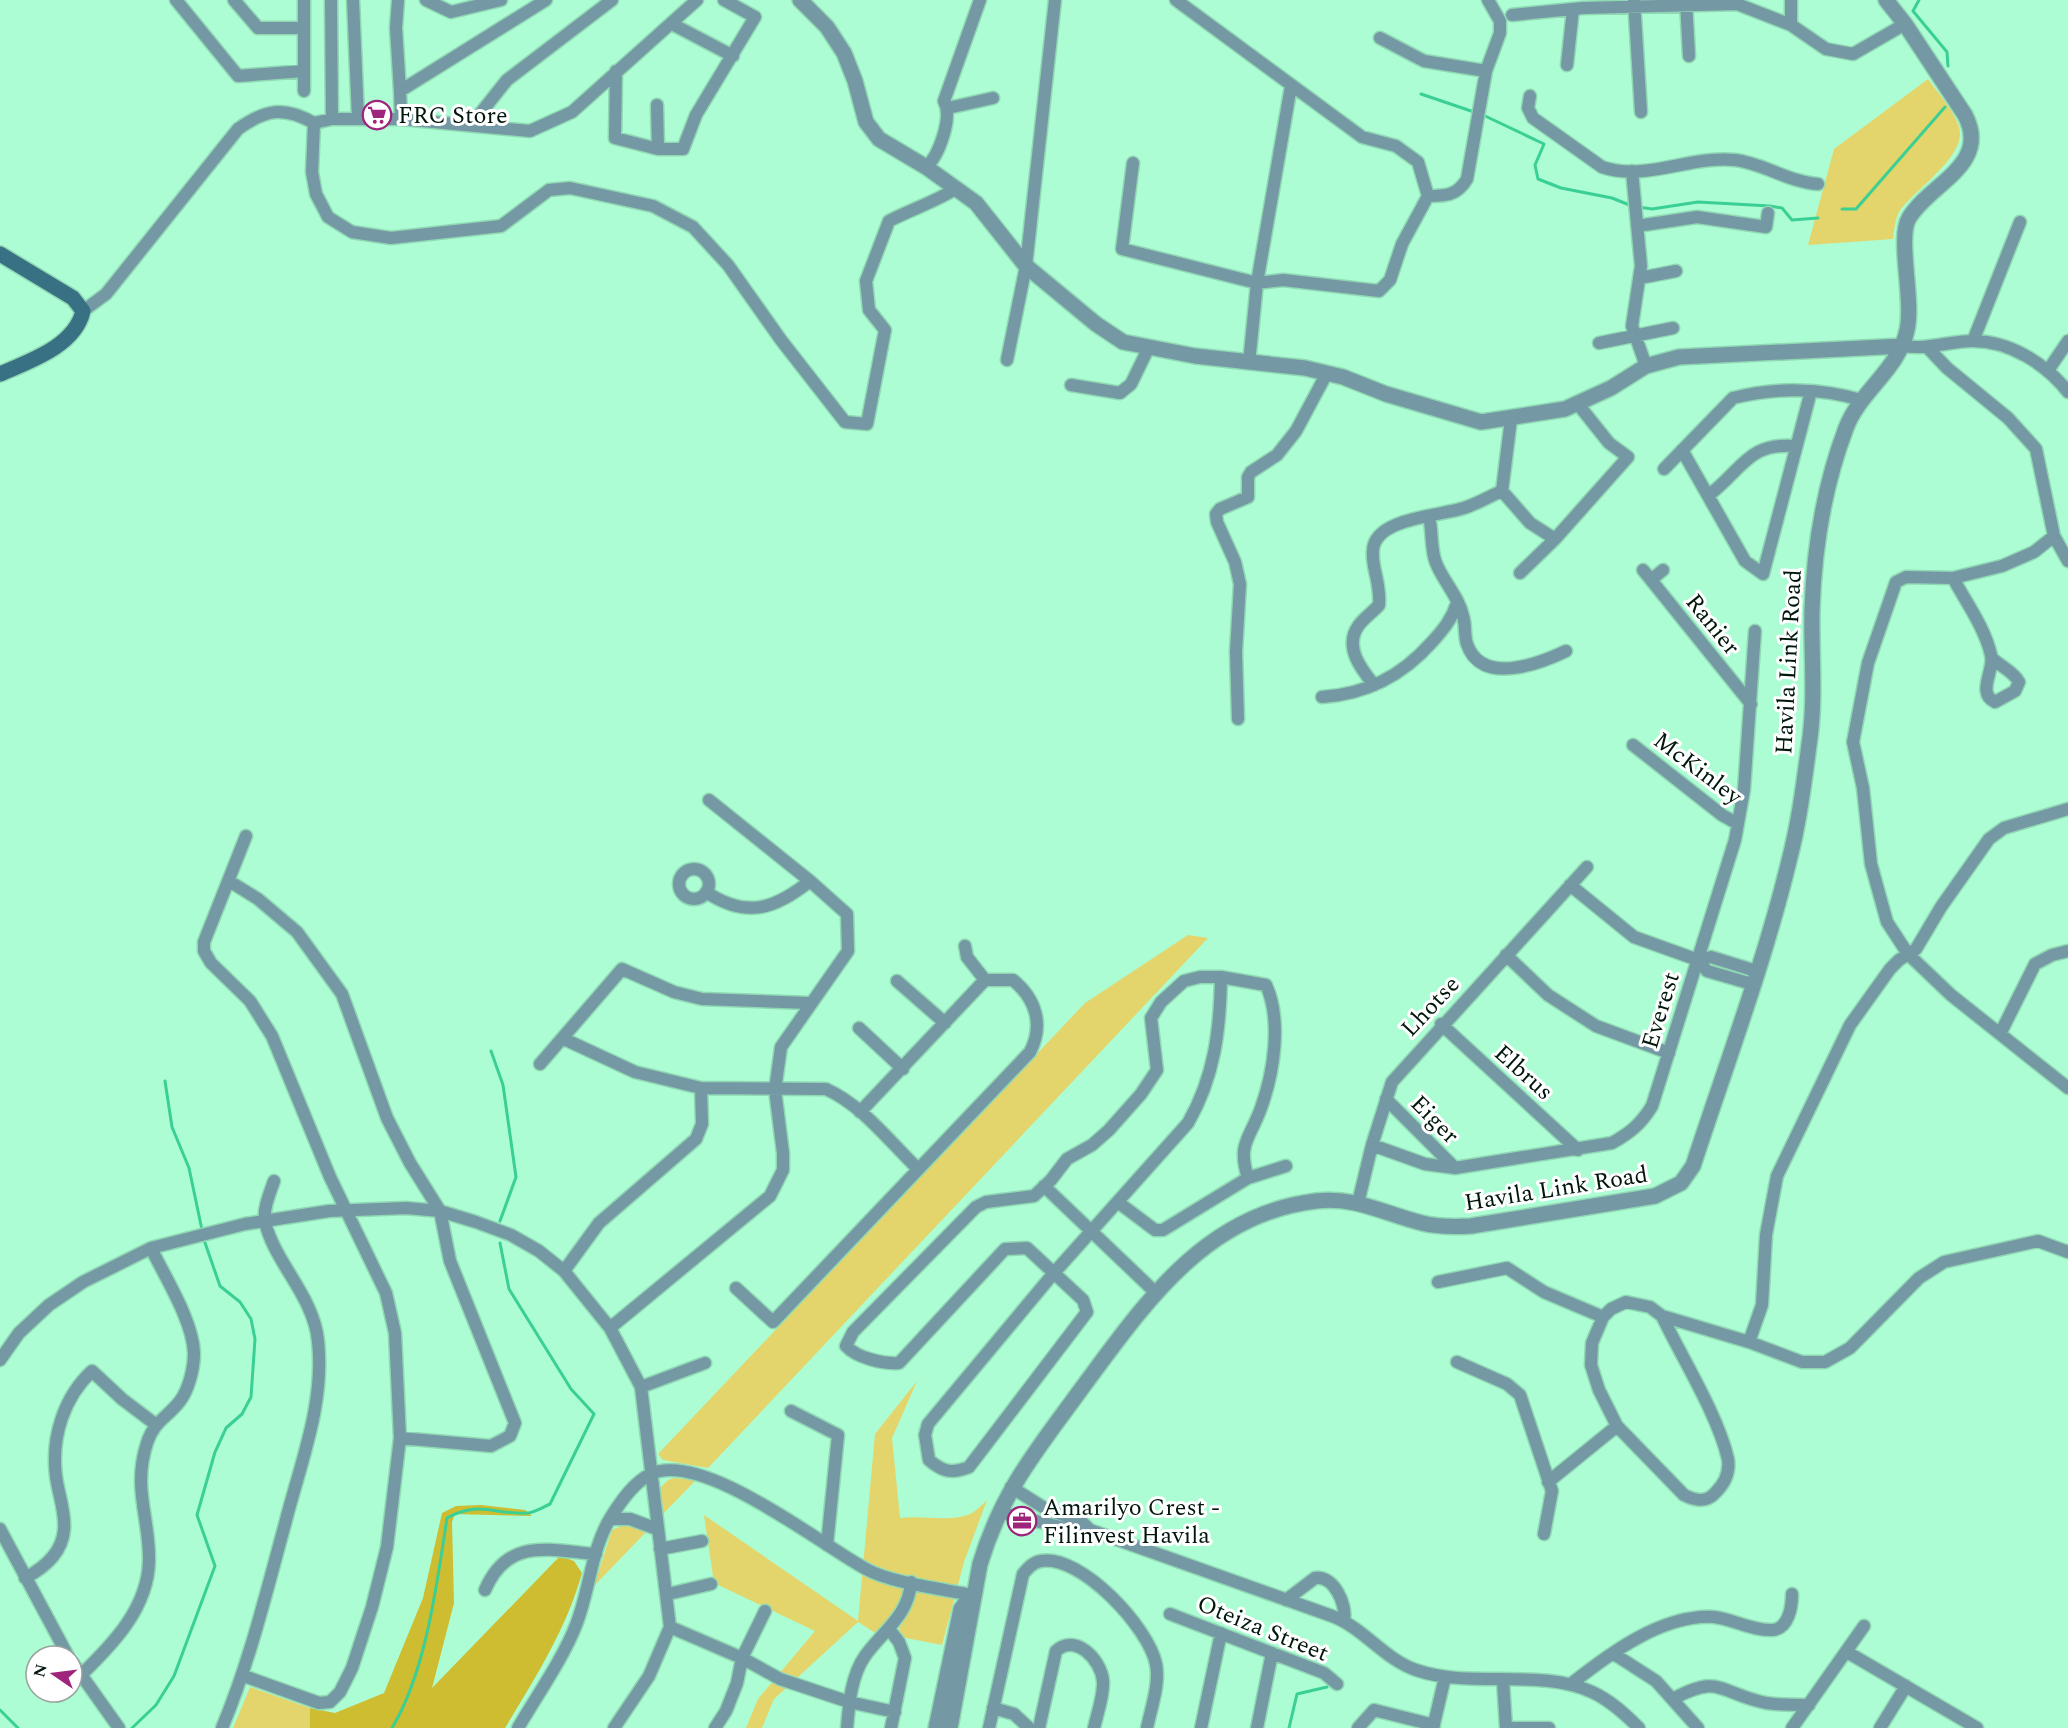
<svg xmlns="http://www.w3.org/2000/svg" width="2068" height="1728" viewBox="0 0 2068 1728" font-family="Spectral,serif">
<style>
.green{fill:#e3d56c}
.forest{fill:#cebc31}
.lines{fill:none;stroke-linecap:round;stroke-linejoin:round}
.stream{stroke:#3acf94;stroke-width:3}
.minor-casing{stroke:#90d8b4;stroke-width:15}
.tertiary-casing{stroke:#90d8b4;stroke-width:18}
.secondary-casing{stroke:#90d8b4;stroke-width:18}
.minor{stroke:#7598a5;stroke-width:12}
.tertiary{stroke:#7598a5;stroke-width:15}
.secondary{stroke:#397184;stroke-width:15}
.labels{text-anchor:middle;stroke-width:6;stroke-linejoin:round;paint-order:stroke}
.poi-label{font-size:24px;fill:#00170c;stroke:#fff;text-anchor:start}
.street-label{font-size:24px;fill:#00170c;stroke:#fff}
</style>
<rect width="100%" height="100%" fill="#acfdd4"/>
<path class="green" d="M1928 79C1938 93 1954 111 1959 127 1968 156 1914 189 1899 212 1895 220 1894 231 1893 239L1808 245 1834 149Z
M1188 935 1208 938 708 1468 663 1460 658 1454 1085 1003Z
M917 1381 892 1438 900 1518C922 1515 952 1523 972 1513 977 1510 983 1504 987 1500L964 1562 942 1645 901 1637 896 1611 877 1634 858 1622 774 1699 762 1728H746L758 1699 815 1631 714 1583 704 1515 858 1621 875 1434Z
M674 1478 696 1480 661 1516 660 1488 668 1480Z
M633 1524 647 1531 594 1586 612 1530 624 1525Z
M250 1687 310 1708V1728H233Z"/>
<path class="forest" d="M481 1505 525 1510 532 1516 455 1514 452 1522 454 1603 432 1688 560 1556 574 1561 582 1573C566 1630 535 1678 505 1728H310V1708L335 1713 384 1693 423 1598 442 1513 456 1506Z"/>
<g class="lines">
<path class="stream" d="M1919 0 1913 11 1947 52 1948 66
M1421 94 1477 113
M1483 115 1544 144 1535 165 1538 179 1561 188 1612 198 1632 206
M1638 207 1652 209 1698 202 1770 206 1782 208 1792 220 1818 218
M1842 209H1856L1945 107
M491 1051 503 1085 516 1177 500 1221
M165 1081 172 1127 189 1168 202 1230
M0 1710 18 1728
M132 1728 156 1705 174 1676 215 1566 197 1515 215 1452 226 1428 242 1414 251 1397 255 1339 251 1319 240 1302 220 1286 203 1237
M392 1728C426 1672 437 1583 447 1518 479 1500 495 1515 527 1513 534 1513 543 1507 550 1504L594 1414 571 1389 509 1289 500 1243
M1289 1728 1297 1694 1327 1687"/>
<g class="minor-casing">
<path id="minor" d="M176 0 238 76 304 71
M234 0 258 28H304
M304 0V91
M331 0 332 119
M353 0 358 118
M398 0 396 28 400 91
M426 0 451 12 501 0
M1634 0 1641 112
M1791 0V25
M1686 1 1689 56
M1512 15 1583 8 1737 4 1791 25 1826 49 1853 54 1905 24
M672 24 733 56
M1380 38 1424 61 1486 71
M1567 65 1573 9
M616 71 615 138 658 149H683L696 115 755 17 724 0
M1530 96 1528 108 1533 118 1602 167C1645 182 1691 155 1735 160 1763 163 1788 182 1818 184
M657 105 658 149
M948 108 993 98
M401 119 400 91 546 0
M314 123 332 119H401L530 131 572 112 697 0
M472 124 507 80 612 0
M1133 163 1122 249 1257 283 1283 280 1379 291 1390 280 1402 244 1428 196 1418 162 1396 146 1362 137 1176 0
M926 167C939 156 953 117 944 101L980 0
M1632 171 1641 266 1632 326 1646 366
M1428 196C1445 196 1457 196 1467 179L1486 71 1500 33V21L1488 0
M1637 226 1697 217 1766 227 1768 213
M1640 278 1676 271
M83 311 106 294 238 129C266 109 284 106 314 123L312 172 316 194 328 217 352 232 391 238 501 226 549 190 570 188 653 206 693 227 728 265 781 340 845 422 867 424 885 330 869 310 866 281 889 221C912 209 935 202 957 188
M1973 341 2020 222
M1599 343 1673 328
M1903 346C1928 350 1949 341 1973 341 2010 341 2046 364 2068 392
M1928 348 1947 368 2008 418 2036 449 2054 536 2068 561
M1007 360 1026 266 1055 0
M1249 363 1257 283 1291 86
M2049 369 2068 341
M1071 385 1120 393 1131 384 1149 347
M1511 419 1502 491 1530 523 1555 539
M1682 450 1745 561 1763 574 1811 391
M1664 469 1733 398C1774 387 1821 388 1861 400
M1709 495C1743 469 1748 442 1796 446
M1429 517C1433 532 1430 548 1436 563 1443 581 1459 597 1463 616 1466 625 1464 636 1467 644 1481 686 1539 664 1566 651
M2054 536 2034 552 2002 566 1953 578 1906 577 1896 582 1868 663 1853 742 1863 788 1871 864 1887 922 1908 954 1951 995 2068 1088
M1643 570 1751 704
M1520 573 1555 539 1628 457 1609 443 1577 403
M1953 578C1966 602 1985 628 1991 655 1995 670 1976 693 1995 702L2015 691 2019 682C2013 671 2001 667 1992 658
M1651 580 1663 570
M1374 685C1361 669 1343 646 1359 625 1364 618 1373 612 1379 605 1381 582 1371 568 1373 550 1375 518 1439 516 1464 508 1477 504 1490 496 1502 491
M1322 697C1367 694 1402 676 1432 642 1443 630 1452 619 1457 603
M1238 719 1236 652 1240 584 1235 562 1217 522 1216 514 1220 509 1248 497V477L1251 472 1277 455 1296 431 1327 373
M1633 745 1722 815 1738 824
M679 884a15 15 0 1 1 30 0a15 15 0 1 1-30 0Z
M229 881 258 899 297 932 342 994 387 1118 410 1163 440 1211 450 1261 515 1423 510 1436 491 1446 400 1438
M1570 885 1634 937 1698 960
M706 892C747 919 775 909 810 881
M965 946 967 957 985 980
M1506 955 1548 995 1596 1026 1669 1053
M1698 960 1707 971 1752 984
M1698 960 1711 957 1756 971
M1221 977C1220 1029 1215 1076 1188 1123L1053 1274 928 1424 925 1435 929 1460C943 1472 952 1474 969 1467L1087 1312 1083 1300 1027 1248 1005 1249 899 1363C883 1364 857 1358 846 1346L853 1332 976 1207 986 1202 1034 1196 1051 1180 1067 1159 1092 1145 1109 1130 1141 1094 1157 1070 1151 1018 1161 1002 1184 981 1200 977H1221L1266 985C1282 1020 1274 1072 1261 1108 1250 1139 1237 1143 1248 1178
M897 981 945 1023
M1441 1024 1578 1150
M859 1028 903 1069
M2001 1032 2035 964 2052 955 2068 951
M564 1039 635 1072 701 1088 826 1089C862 1105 889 1141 918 1169
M540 1064 622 969 674 992 702 999 809 1003
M1386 1099 1455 1168
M1372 1145 1425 1164 1455 1168 1612 1143C1630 1133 1641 1124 1652 1106L1735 840 1744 790 1755 631
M1044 1186 1155 1292
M1119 1203 1155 1230H1163L1248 1178 1286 1166
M1358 1203 1372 1145 1392 1082 1587 867
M564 1271 599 1223 696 1139 702 1124 701 1088
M1438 1282 1507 1268 1544 1292 1603 1317
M736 1288 773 1322 1030 1052C1044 1025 1036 999 1013 980H985L860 1112
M1662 1316C1682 1358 1718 1415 1728 1459 1730 1473 1725 1483 1716 1492 1707 1503 1696 1501 1684 1495L1617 1426 1599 1390 1591 1365 1592 1343 1603 1317 1611 1309 1626 1302 1650 1307 1662 1316 1749 1342 1802 1362H1825L1850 1348 1919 1278 1944 1262 2038 1241 2068 1252
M610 1328 770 1196 783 1170V1153L775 1090 781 1047 848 951 847 914 810 881 709 800
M1749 1342 1762 1305 1766 1235 1777 1176 1850 1025 1890 969 1899 960 1916 949 1941 907 1989 839 2004 828 2068 809
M0 1360 19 1333 49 1305 83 1282 151 1248 245 1224 329 1211 406 1208 440 1211 476 1222 511 1235 539 1251 564 1271 610 1328 641 1387 670 1627 649 1676 614 1728
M1457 1362 1507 1384 1520 1395 1552 1491 1544 1534
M641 1387 705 1363
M791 1411 838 1435 827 1545
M1548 1482 1617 1426
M1011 1487 1046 1509 1081 1521 1090 1530
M999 1512 1077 1531 1090 1530 1332 1616C1364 1628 1384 1659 1416 1670 1471 1689 1540 1668 1592 1692 1610 1700 1625 1714 1639 1728
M610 1519H630L657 1529
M0 1529 68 1656
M660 1549 702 1541
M25 1578C44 1568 62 1553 64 1530 66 1513 58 1493 56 1476 51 1437 64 1397 92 1371L122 1399 155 1424
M485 1590C508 1537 548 1550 596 1554
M668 1594 711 1584
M1286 1600 1315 1578C1334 1575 1347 1605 1344 1620
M1170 1614 1324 1673 1337 1684
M670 1627 742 1658 780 1679 849 1702 895 1712
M889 1629 899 1642 905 1658 891 1728
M1847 1652 1977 1728
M1614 1654 1656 1681 1698 1728
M72 1662 119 1728
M81 1675C113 1644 148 1608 149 1561 150 1518 132 1489 147 1443 154 1421 167 1418 180 1401 189 1389 194 1368 194 1353 193 1321 165 1277 151 1248
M244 1676 319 1703 330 1702 340 1692 352 1668 372 1607 387 1547 400 1438 395 1333 386 1293 330 1177 272 1036 250 1001 211 963 204 951V942L246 836
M1503 1681 1506 1728
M1571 1684C1609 1654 1662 1614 1714 1617 1732 1619 1753 1631 1772 1630 1789 1629 1792 1606 1792 1594
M1673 1699C1719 1674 1719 1692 1762 1702 1777 1706 1794 1704 1809 1705
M993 1708 1014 1714 1029 1728
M222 1728C250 1661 266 1593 285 1524 300 1464 325 1404 318 1341 314 1296 273 1261 265 1221 263 1208 270 1193 274 1181
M518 1728C536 1697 564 1657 576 1625 590 1590 591 1549 611 1517 621 1501 634 1482 651 1474 702 1450 820 1544 866 1569 891 1583 943 1589 972 1595
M715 1728 726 1711 737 1683 742 1658 765 1611
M847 1728C849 1704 851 1676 865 1656 883 1631 909 1615 911 1582
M989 1728 1023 1574C1028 1568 1033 1562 1041 1561 1081 1554 1149 1628 1156 1664 1160 1684 1151 1708 1147 1728
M1039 1728 1056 1651C1075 1633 1101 1659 1103 1681 1104 1696 1097 1714 1094 1728
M1201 1728 1221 1633
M1257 1728 1272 1653
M1358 1728 1374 1710 1434 1725
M1433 1728 1445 1677
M1506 1728H1549
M1792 1728 1864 1626
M1880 1728 1906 1686"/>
</g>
<g class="tertiary-casing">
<path id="tertiary" d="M800 0 827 27 844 53 855 81 866 122 879 139 926 167 976 203 1026 266 1096 324 1123 342 1195 356 1305 368 1343 377 1386 394 1481 422 1565 409 1611 388 1646 366 1679 357 1903 346
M936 1728 961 1609 972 1595
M950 1728 980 1564C1003 1489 1037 1450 1082 1388 1143 1306 1204 1214 1316 1201 1355 1196 1385 1214 1422 1223 1438 1227 1455 1227 1471 1226L1655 1196 1681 1183 1693 1166C1726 1065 1764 964 1789 861 1799 823 1804 783 1809 745 1816 700 1811 655 1812 610 1814 549 1824 486 1846 428 1860 391 1899 369 1907 330 1914 300 1897 238 1909 218 1930 183 1991 165 1965 115L1905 24 1886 0"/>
</g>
<g class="secondary-casing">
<path id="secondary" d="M0 254 73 298 83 311C75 346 30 361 0 374"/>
</g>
<use href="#minor" class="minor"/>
<use href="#tertiary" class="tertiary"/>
<use href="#secondary" class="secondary"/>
</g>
<defs>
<g id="supermarket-ring" transform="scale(1.5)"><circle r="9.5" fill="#fff" stroke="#9e247c" stroke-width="1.5"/><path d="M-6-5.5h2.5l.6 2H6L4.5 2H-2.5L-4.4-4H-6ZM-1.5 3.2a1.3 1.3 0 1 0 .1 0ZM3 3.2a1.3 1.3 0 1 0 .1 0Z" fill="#9e247c"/></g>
<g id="office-ring" transform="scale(1.5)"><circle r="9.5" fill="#fff" stroke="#9e247c" stroke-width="1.5"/><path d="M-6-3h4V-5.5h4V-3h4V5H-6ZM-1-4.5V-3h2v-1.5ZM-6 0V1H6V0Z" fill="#9e247c"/></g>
</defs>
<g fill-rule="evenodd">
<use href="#supermarket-ring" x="377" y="115"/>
<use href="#office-ring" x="1022" y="1521"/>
</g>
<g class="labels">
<g class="poi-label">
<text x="398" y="123">FRC Store</text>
<text x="1043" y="1515">Amarilyo Crest -<tspan x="1043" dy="28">Filinvest Havila</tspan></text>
</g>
<g class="street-label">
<text transform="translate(1713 624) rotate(51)" y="8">Ranier</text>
<text transform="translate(1788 662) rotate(-87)" y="8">Havila Link Road</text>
<text transform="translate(1698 768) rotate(37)" y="8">McKinley</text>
<text transform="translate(1430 1006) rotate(-47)" y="8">Lhotse</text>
<text transform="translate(1660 1010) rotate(-73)" y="8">Everest</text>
<text transform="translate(1524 1072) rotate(42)" y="8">Elbrus</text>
<text transform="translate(1435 1119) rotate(45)" y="8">Eiger</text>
<text transform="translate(1556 1188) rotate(-9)" y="8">Havila Link Road</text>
<text transform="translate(1263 1628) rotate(22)" y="8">Oteiza Street</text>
</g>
</g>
<g transform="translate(54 1674) rotate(284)"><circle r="28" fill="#ffffff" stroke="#99a29e" stroke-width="1.5"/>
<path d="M0-4.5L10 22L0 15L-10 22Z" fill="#9e247c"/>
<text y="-9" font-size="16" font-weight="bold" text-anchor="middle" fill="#00170c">N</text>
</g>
</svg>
